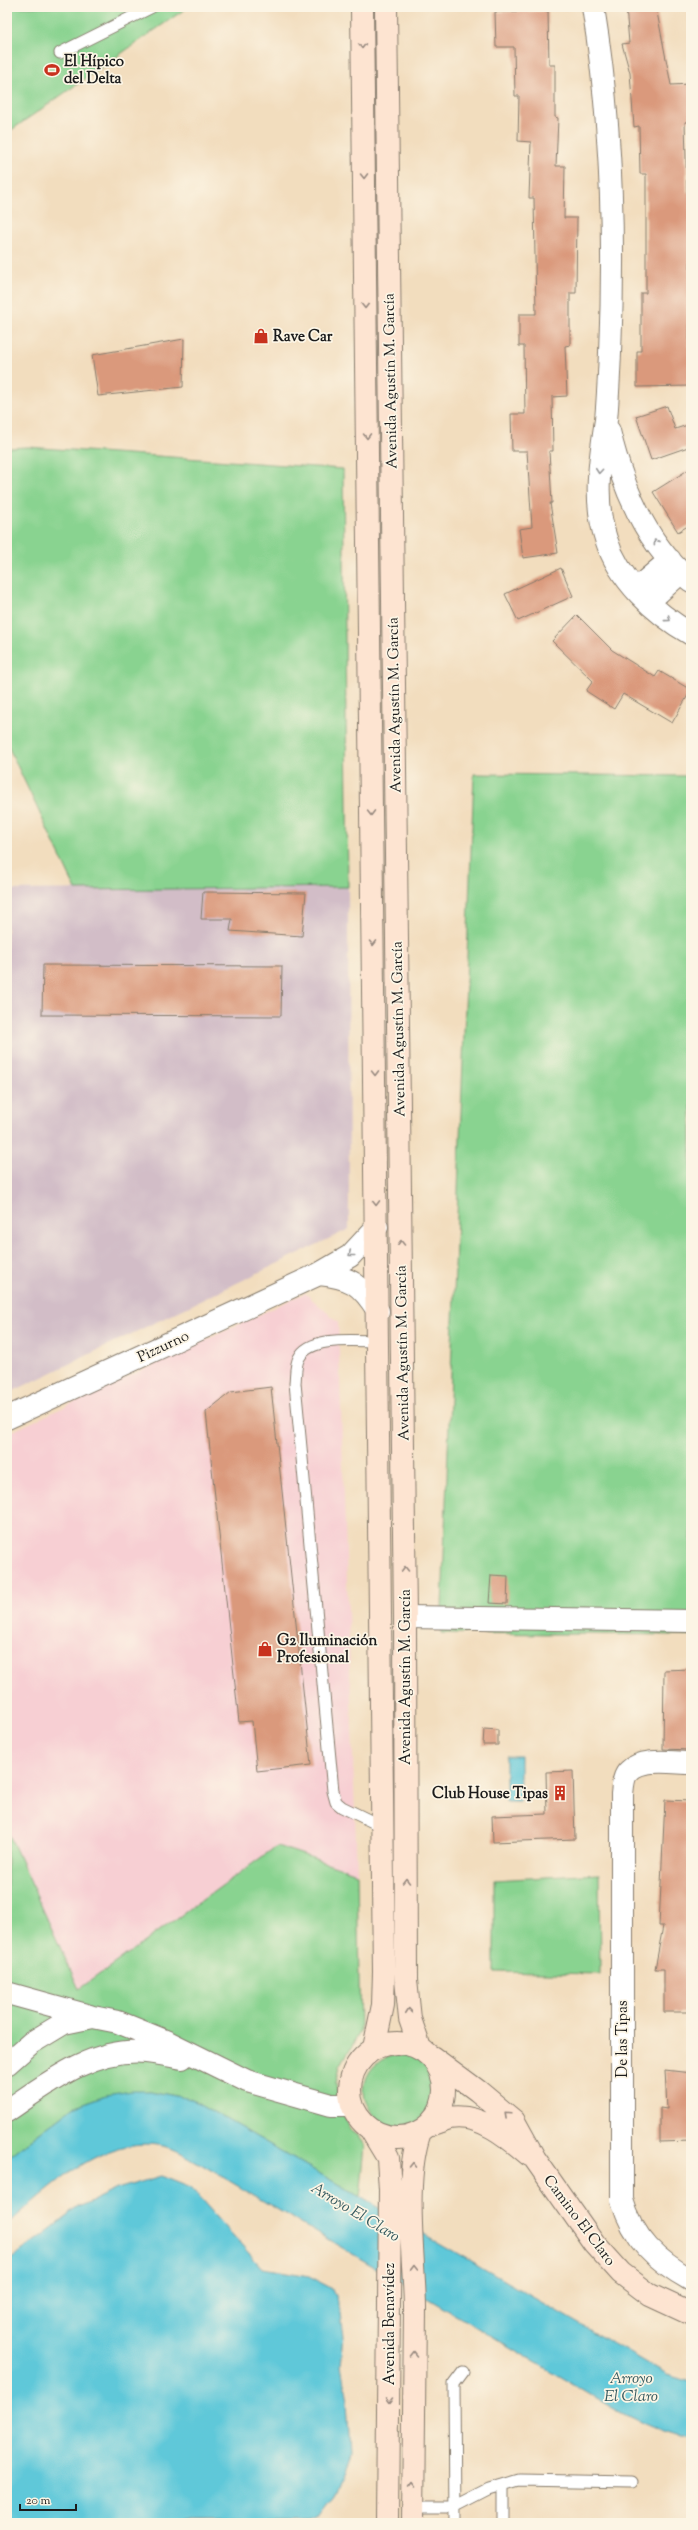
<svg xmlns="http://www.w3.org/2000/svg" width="698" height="2530" viewBox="0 0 698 2530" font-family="'Sorts Mill Goudy',serif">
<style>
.built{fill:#f7cfd3}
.industrial{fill:#d2bdc7}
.green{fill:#89d390;stroke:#527856}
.water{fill:#5ec8d9;stroke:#3d727a}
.building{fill:#da997b}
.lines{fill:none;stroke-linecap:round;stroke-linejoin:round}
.lane-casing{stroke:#877c6d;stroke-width:13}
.street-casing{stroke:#877c6d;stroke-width:24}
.secondary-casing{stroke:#877c6d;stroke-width:24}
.lane{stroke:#fff;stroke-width:11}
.street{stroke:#fff;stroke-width:22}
.secondary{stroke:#fde4d1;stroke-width:22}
.oneway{stroke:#988a80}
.oneway2{stroke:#999}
.labels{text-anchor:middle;stroke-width:3.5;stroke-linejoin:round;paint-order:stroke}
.poi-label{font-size:15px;font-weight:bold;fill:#1c1c1c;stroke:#fcf5e5;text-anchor:start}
.street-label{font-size:15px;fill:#1c1c1c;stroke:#fcf5e5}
.water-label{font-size:16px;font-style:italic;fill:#33585e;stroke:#fcf5e5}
</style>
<rect width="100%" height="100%" fill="#fcf5e5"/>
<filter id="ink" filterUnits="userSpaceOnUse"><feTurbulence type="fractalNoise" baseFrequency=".025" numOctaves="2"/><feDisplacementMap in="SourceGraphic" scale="8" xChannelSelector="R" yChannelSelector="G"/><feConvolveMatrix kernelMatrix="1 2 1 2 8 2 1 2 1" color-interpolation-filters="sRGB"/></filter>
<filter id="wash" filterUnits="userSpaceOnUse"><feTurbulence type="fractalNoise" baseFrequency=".012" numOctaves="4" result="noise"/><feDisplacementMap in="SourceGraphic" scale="16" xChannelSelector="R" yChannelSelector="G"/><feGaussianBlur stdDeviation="0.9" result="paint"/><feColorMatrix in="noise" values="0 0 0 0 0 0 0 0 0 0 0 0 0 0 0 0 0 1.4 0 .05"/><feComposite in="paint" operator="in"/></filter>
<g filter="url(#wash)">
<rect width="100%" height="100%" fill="#f2ddbe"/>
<path class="built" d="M305 1293 338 1322 357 1873 277 1846 79 1989 7 1830V1434Z"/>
<path class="industrial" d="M348 887 349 1229 7 1394V890Z"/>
<path class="green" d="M7 7H188L7 133Z
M28 447 343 469 348 887 76 890 7 744V448Z
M474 774 691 776V1635L441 1633Z
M7 1830 79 1989 277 1846 357 1873 360 2032 340 2066 336 2083 340 2110 349 2128 359 2135 365 2146 360 2197 191 2099 150 2091 106 2095 75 2106 7 2158Z
M599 1874 600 1974 494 1972V1880Z
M364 2091a36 36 0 1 1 72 0a36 36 0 1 1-72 0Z"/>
<path class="water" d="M506 1756H520V1801H506Z
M132 2091H150L191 2099 667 2375 691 2382V2438C663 2434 641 2423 616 2410L199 2163C188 2157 175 2148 163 2146 104 2133 48 2189 7 2225V2158L75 2106 106 2095Z
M161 2176 191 2188 262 2268 310 2276 331 2287 341 2312 344 2337 341 2365 347 2401 350 2453 334 2497 317 2520 310 2523H7V2262L79 2207 117 2189Z"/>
<g id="blocks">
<path class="building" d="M626 7H656L671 85 690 84 691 121 685 122 687 193H691L689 350H691V386L637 387V351H641V293H646V174H640L639 126 634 127 630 73 622 44 629 43Z
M548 11 549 65H555V117L558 118 556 166H565L564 218H577L576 293H570V345L565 346 567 396 552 397 553 451H549L552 503H550L558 553 523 558 519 529 532 527 527 451H512L511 414H525L524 346H519V314H536L534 198H529L531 142 518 141 519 96H515L514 47H496L495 12Z
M184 339 183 387 98 396 92 355Z
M667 406 675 429 691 424V446L651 460 636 416Z
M691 468V524L678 532 653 492Z
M561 568 573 596 518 621 505 594Z
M577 615 612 650 655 677 659 671 691 690 672 723 623 694 614 709 586 691 593 681 552 641Z
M203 892 306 893 302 936 230 931 232 919H201Z
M43 965 282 966 281 1016 42 1015Z
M271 1387 311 1765 257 1771 252 1721 239 1722 206 1412 231 1392Z
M491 1575 508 1576 507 1604 489 1603Z
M691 1669V1750L663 1749 664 1670Z
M484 1729 498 1730V1745H483Z
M573 1771 575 1839 493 1842 492 1816 547 1814 546 1772Z
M665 1800 691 1801V2012H664V1969H655L663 1926H659Z
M665 2070 691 2073V2141L660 2142V2108L667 2109Z"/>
</g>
</g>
<g filter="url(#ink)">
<use href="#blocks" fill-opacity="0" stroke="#877c6d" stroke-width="1"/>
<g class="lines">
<g class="lane-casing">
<path id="lane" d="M60 53 152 7
M378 1341C357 1341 310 1335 299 1358 295 1365 296 1375 295 1383L333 1791 336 1802 342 1807 383 1827
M503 2485V2523
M413 2507H454L489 2489 519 2480 632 2482
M455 2523 454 2384 463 2372"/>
</g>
<g class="street-casing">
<path id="street" d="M593 7C612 122 615 237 610 353 609 375 608 398 606 420 600 460 593 500 606 539 619 580 654 613 691 634
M609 431C622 485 646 545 691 581
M636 589 670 560
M648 602 680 573
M319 1274C351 1277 361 1284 378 1311
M7 1418 319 1274 350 1256 377 1227
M405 1617 691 1621
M691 1763C674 1763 642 1757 629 1771 623 1776 623 1787 622 1794V2200C633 2239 657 2261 691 2280
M7 1993 90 2016
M7 2064 31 2043 64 2023 93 2017 118 2022 170 2043 247 2081 331 2105H352
M7 2111C48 2083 93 2047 146 2052 158 2053 170 2056 182 2058"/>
</g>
<g class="secondary-casing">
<path id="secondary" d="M362 7 384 1972 383 2005 374 2048
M386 7 405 1617 406 1980 410 2019 420 2048
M350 2090a47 47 0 1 1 94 0a47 47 0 1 1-94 0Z
M432 2057 478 2091 514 2121 535 2159 594 2243 621 2273 650 2295 691 2314
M429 2125C436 2123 443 2120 450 2118 480 2113 508 2137 529 2155
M371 2130 388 2158 390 2190 387 2523
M413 2523C413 2451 415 2379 415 2307 414 2255 403 2180 420 2132"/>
</g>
<use href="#lane" class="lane"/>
<use href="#street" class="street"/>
<use href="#secondary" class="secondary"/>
</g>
<defs><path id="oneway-chevron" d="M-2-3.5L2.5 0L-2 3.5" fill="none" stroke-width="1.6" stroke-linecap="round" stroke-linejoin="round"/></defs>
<g class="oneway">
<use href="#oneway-chevron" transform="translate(362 46) rotate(89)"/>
<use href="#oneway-chevron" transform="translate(364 176) rotate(89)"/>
<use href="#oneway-chevron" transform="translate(365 306) rotate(89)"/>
<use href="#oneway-chevron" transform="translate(367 436) rotate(89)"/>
<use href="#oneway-chevron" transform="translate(371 813) rotate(89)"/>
<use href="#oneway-chevron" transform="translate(373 943) rotate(89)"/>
<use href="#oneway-chevron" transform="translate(375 1073) rotate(89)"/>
<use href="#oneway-chevron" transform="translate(376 1203) rotate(89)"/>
<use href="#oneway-chevron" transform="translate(401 1243) rotate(-91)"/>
<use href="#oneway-chevron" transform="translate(405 1569) rotate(-91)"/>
<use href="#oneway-chevron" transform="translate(406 1881) rotate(-90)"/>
<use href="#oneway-chevron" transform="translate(409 2011) rotate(-95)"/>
<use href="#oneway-chevron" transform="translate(507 2115) rotate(-137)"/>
<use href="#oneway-chevron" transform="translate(413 2165) rotate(-89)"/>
<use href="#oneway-chevron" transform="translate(414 2268) rotate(-91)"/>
<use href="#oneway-chevron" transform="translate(414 2354) rotate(-90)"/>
<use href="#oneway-chevron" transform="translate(389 2401) rotate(91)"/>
<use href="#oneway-chevron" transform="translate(413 2484) rotate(-90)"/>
</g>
<g class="oneway2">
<use href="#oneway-chevron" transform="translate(599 471) rotate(95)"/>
<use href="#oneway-chevron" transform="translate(656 542) rotate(-126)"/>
<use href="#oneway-chevron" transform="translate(668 619) rotate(37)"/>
<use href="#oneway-chevron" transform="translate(351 1254) rotate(141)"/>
</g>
</g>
<defs>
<g id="stadium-bare" transform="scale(1.2)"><path d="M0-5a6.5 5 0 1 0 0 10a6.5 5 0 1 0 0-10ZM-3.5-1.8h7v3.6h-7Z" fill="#c8321e" stroke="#fcf5e5" stroke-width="2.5" paint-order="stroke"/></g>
<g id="shop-bare" transform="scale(1.2)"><path d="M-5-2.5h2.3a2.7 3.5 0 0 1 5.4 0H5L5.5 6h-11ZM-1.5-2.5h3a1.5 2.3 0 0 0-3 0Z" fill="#c8321e" stroke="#fcf5e5" stroke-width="2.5" paint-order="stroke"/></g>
<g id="building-bare" transform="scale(1.2)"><path d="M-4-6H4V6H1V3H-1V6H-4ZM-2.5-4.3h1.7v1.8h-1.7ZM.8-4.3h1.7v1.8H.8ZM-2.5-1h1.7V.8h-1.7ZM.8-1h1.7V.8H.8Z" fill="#c8321e" stroke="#fcf5e5" stroke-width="2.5" paint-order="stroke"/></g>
</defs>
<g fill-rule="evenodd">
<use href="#stadium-bare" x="52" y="70"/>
<use href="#shop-bare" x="261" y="336"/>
<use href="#shop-bare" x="265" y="1649"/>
<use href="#building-bare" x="560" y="1793"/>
</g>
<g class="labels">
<g class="poi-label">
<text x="64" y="66">El Hípico<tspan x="64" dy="17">del Delta</tspan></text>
<text x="273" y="341">Rave Car</text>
<text x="277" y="1645">G2 Iluminación<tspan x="277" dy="17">Profesional</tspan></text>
<text x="548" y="1798" text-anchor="end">Club House Tipas</text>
</g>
<g class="street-label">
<text transform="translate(390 381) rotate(-91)" y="5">Avenida Agustín M. García</text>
<text transform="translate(394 705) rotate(-91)" y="5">Avenida Agustín M. García</text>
<text transform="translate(398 1029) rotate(-91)" y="5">Avenida Agustín M. García</text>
<text transform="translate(163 1346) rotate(-25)" y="5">Pizzurno</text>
<text transform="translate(402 1353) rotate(-91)" y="5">Avenida Agustín M. García</text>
<text transform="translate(405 1677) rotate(-90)" y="5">Avenida Agustín M. García</text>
<text transform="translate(622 2039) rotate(-90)" y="5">De las Tipas</text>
<text transform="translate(580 2220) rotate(53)" y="5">Camino El Claro</text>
<text transform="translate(389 2324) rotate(-90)" y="5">Avenida Benavídez</text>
</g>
<g class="water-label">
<text transform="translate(356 2211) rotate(31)" y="6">Arroyo El Claro</text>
<text x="631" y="2383">Arroyo<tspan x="631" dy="18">El Claro</tspan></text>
</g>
</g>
<rect width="698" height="2530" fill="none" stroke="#fcf5e5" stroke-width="24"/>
<path d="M20 2504v6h56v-6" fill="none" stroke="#1c1c1c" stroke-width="2"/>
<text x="26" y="2504" font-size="12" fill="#1c1c1c" stroke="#fcf5e5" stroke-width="3" paint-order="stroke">20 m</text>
</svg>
